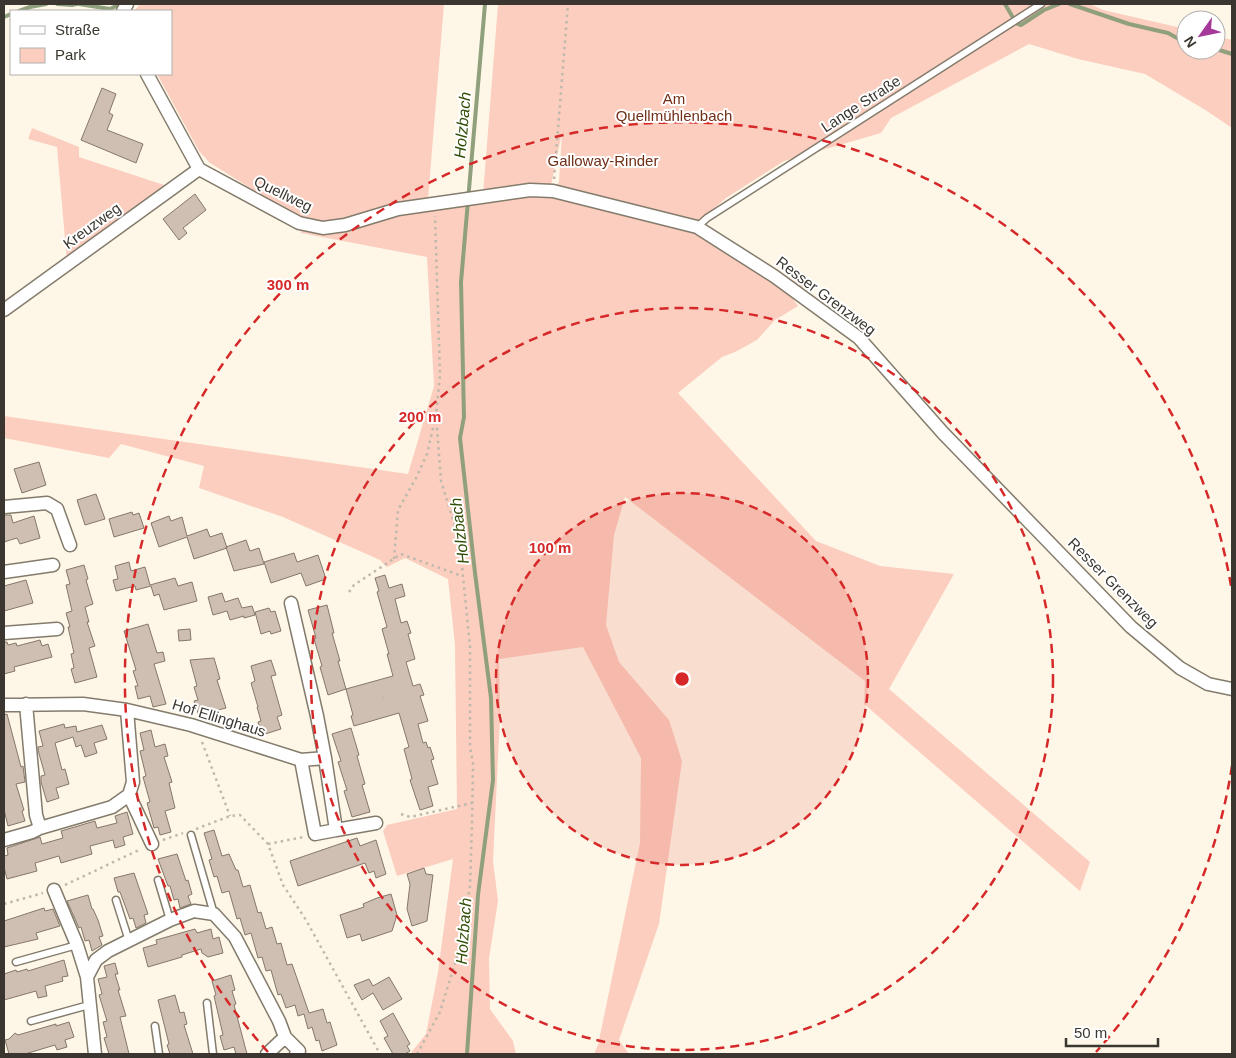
<svg xmlns="http://www.w3.org/2000/svg" width="1236" height="1058" viewBox="0 0 1236 1058" font-family="Arial,sans-serif">
<style>
.green{fill:#fbcebf}
.lines{fill:none;stroke-linecap:round;stroke-linejoin:round}
.stream{stroke:#90a07d;stroke-width:4}
.building{fill:#cfbfb2;stroke:#86776b}
.lane-casing{stroke:#837b6b;stroke-width:9}
.street-casing{stroke:#837b6b;stroke-width:15}
.path{stroke:#bfb9ac;stroke-width:2.5;stroke-dasharray:2.5 4;stroke-linecap:butt}
.lane{stroke:#fff;stroke-width:6}
.street{stroke:#fff;stroke-width:12}
.ring{fill:none;stroke:#d62828;stroke-width:2.5;stroke-dasharray:9 6}
.labels{text-anchor:middle;stroke-width:4;stroke-linejoin:round;paint-order:stroke}
.park-label{font-size:15px;fill:#702e17;stroke:#fff}
.street-label{font-size:15px;fill:#3b3730;stroke:#fff}
.water-label{font-size:16px;font-style:italic;fill:#324e06;stroke:#fff}
.centre{fill:#d62828;stroke:#fff;stroke-width:2.5}
.ring-label{font-size:15px;text-anchor:middle;font-weight:bold;fill:#d62828;stroke:#fff;stroke-width:4;stroke-linejoin:round;paint-order:stroke}
</style>
<rect width="100%" height="100%" fill="#fef7e8"/>
<path class="green" d="M140 4H444L428 199 551 193 559 182 562 133 550 190 483 195 498 4H1090L1103 10 1186 29V50H1216V36L1232 40V128L1207 111 1145 74 1078 59 1029 44 891 118 881 133 784 161 726 198 697 223 711 233 807 288 793 299 798 306 775 320 757 340 735 352 722 357 678 393 816 541 880 566 954 574 889 689 1090 862 1080 891 864 704 865 681 625 497 614 535 606 625 619 662 669 720 682 761 659 924 619 1040 629 1054H594L598 1045 640 843 641 758 583 647 499 659 500 718 493 861 498 901 489 958 490 1009 513 1041 516 1054H410L426 1034 438 972 453 859 397 876 383 831 387 825 457 809 455 645 448 579 405 558 387 567 380 560 283 517 199 488 204 466 121 444 109 458 4 438V416L408 474 434 386 427 257 301 233 299 218 210 163 199 151 157 74H171V11H134Z
M32 128 79 147V157L164 185V192L67 262 57 147 28 139Z"/>
<g class="lines">
<path class="stream" d="M57 4 72 5 77 4
M79 4 110 9 120 4
M1005 4 1012 16
M1070 4 1129 24 1168 33 1186 43
M19 11 30 7 46 4
M4 17 11 14
M1018 24 1021 25 1044 10 1059 4
M1216 49 1232 54
M467 1054 478 895 493 780 491 698 475 573 460 438 464 417 461 282 485 4"/>
</g>
<path class="building" d="M102 88 116 94 109 113 113 115 107 130 143 144 136 163 81 140Z
M195 194 206 210 183 228 187 233 179 240 163 219Z
M39 462 46 485 22 493 14 469Z
M96 494 105 519 85 525 77 500Z
M132 512 133 515 139 513 144 528 114 537 109 519Z
M4 515H11L13 523 34 516 40 538 20 544 17 538 4 542Z
M169 516 171 521 182 517 187 536 207 529 210 537 222 533 227 548 194 559 187 537 159 547 151 523Z
M246 540 250 551 259 548 264 564 234 571 226 547Z
M294 553 297 562 318 555 326 579 306 586 301 573 271 583 264 562Z
M129 562 131 571 145 567 150 585 175 578 178 586 192 582 197 601 164 610 159 594 154 596 151 586 136 590 135 586 116 591 113 580 118 579 115 566Z
M84 565 88 579 86 580 93 604 85 607 89 622H87L95 646 89 648 97 677 75 683 71 669 74 668 71 654 74 653 68 627H70L66 613 72 611 66 585 70 584 66 570Z
M385 575 389 588 402 584 405 596 395 599 401 623 407 621 411 633 408 634 415 659 406 662 413 686 420 684 424 695 420 696 428 721 418 724 423 743 426 742 428 748 430 747 434 759 431 760 438 784 428 787 433 806 420 810 410 780 412 779 404 749 409 747 399 713 354 726 351 716 353 715 346 689 328 695 320 667 322 666 314 639 316 638 308 610 327 605 334 633H332L340 661H338L346 689 393 676 387 654H389L382 629 387 627 377 592 379 591 375 578Z
M26 580 33 603 4 611V586Z
M222 593 225 602 238 598 242 608 252 606 255 615 244 618V616L230 620 227 611 213 615 208 597Z
M269 608 271 612 275 611 281 631 271 634 270 631 261 634 255 612Z
M148 624 157 653 163 652 165 661 154 664 166 704 153 707 150 696 138 699 135 686H138L133 671 136 670 124 631Z
M190 629 191 640 179 641 178 630Z
M40 640 42 646 48 644 52 657 14 667 15 671 4 674V642H7L8 645 16 643 17 646Z
M214 658 220 679 217 680 226 708 218 710 221 720 212 723 209 713 199 716 194 701 198 700 194 687 197 686 190 660Z
M271 660 276 675 271 676 282 715 277 717 281 729 262 735 258 722 261 721 257 707H258L251 683 255 681 251 666Z
M7 714 21 767 23 766 25 782 16 784 24 810 22 811 25 821 8 826 4 810V715Z
M64 724 65 728 76 726 77 732 102 725 107 739 94 743 97 753 85 757 81 745 76 747 73 737 55 743 62 770 65 769 69 784 56 788 59 798 47 802 41 782V776L45 775 38 750V747L43 746 39 731Z
M351 728 359 755 357 756 365 784 362 785 370 812 352 817 344 791 347 790 338 762 341 761 332 734Z
M151 730 155 747 165 744 168 756 164 757 172 782 169 783 175 808 165 811 171 832 160 835 158 827 154 828 147 803 150 802 143 777 146 776 140 751 144 750 140 733Z
M127 812 133 834 123 837 125 845 115 848 113 840 90 846 92 854 61 863 59 856 35 863 37 871 7 879 4 867V856L8 855 7 848 40 837 42 844 63 838 61 831 95 821 97 828 117 823 115 816Z
M214 830 222 856 229 854 236 870H238L243 887 250 885 258 913 261 912 266 929 272 927 277 944 281 943 287 965 292 964 309 1013 323 1009 327 1023 330 1022 337 1045 322 1051 319 1040 316 1041 312 1027 308 1029 304 1014 298 1016 295 1005 286 1008 281 994 278 995 271 970 266 971 262 957 258 958 251 933 245 935 240 918 237 919 229 891 222 893 217 876 214 877 209 860 212 859 204 833Z
M357 838 360 846 376 840 386 874 376 878 374 871 369 873 365 863 298 886 290 861Z
M177 854 186 881 188 880 192 894 188 896 191 904 180 908 178 899 174 900 170 886H168L158 859Z
M424 868 426 874 433 875 427 921 412 926 407 909 410 884 407 874Z
M134 873 148 914 144 915 146 923 136 928 133 918 130 919 120 892H118L114 878Z
M391 894 397 915 392 931 362 941 360 934 347 938 340 915 364 907 363 904 377 898Z
M88 895 92 909H93L98 920 103 936 99 937 102 945 92 951 89 940 85 941 81 927 79 928 67 901Z
M44 908 45 911 53 909 60 926 36 933 38 939 4 947V921Z
M195 929 197 933 211 929 213 939 219 937 223 953 208 957 202 953 201 949 182 955V957L148 967 143 948 157 944 156 940Z
M64 960 68 976 62 977 63 981 45 986 47 996 38 998 36 991 4 1000V974L16 970 17 972 27 969 28 971Z
M115 963 118 974H115L120 990H118L126 1016 120 1017 129 1054H109L104 1038 107 1037 103 1022 107 1021 99 995 102 994 98 979 107 977 104 966Z
M231 975 235 990 232 991 236 1004 234 1005 247 1054H236L234 1047 224 1050 220 1036 223 1035 214 996 216 995 212 981Z
M389 977 402 999 383 1010 373 993 362 1000 354 985 369 979 373 986Z
M175 995 180 1013 184 1012 187 1024 184 1025 193 1054H170L167 1045 169 1044 158 1000Z
M393 1013 410 1044 407 1046 410 1051 405 1054H393L384 1038 388 1036 380 1021Z
M69 1022 74 1037 65 1040 67 1047 57 1050 55 1045 25 1054H9L5 1040 9 1039 15 1033 18 1035 56 1024V1026Z"/>
<g class="lines">
<g class="lane-casing">
<path id="lane" d="M697 227 707 218 1041 4
M191 835 214 914
M158 880 170 920
M116 900 129 941
M16 962 77 945
M207 1003 213 1054
M31 1021 89 1005
M155 1026 159 1054"/>
</g>
<g class="street-casing">
<path id="street" d="M123 11 127 4
M147 74 199 169 299 223 323 228 345 225 398 209 530 190 553 191 697 227 774 276 859 338 943 433 1131 627 1180 668 1208 684 1232 689
M4 310 199 169
M4 507 47 503 57 509 70 545
M4 572 53 565
M291 603 317 716 325 758
M4 633 57 629
M26 704 36 815 40 828 112 807 129 795 133 782 127 710
M4 705 83 704 127 710 191 725 301 760 325 758 336 830 315 834 301 760
M129 795 152 844
M336 830 376 823
M4 840 32 832 40 828
M54 890 77 945 87 977
M95 1054 87 977 96 960 108 951 170 920 194 911 214 914 235 937 279 1021 285 1037
M267 1054 285 1037 299 1051 296 1054"/>
</g>
<path class="path" d="M554 179 568 4
M394 559 398 510 416 478 427 454 436 415 440 375 435 216
M349 592 354 585 401 554 462 576
M382 698 386 697
M202 742 230 816
M401 814 410 817 472 803
M196 829 230 816 240 815 268 844 283 885 306 920 380 1054
M163 840 183 833
M268 844 304 837
M65 885 141 849
M4 904 43 893
M417 1054 440 1012 459 950 470 886 472 824 473 763 470 747V646L461 556 454 523 441 481 436 415"/>
<use href="#lane" class="lane"/>
<use href="#street" class="street"/>
</g>
<circle cx="682" cy="679" r="186" fill="#d62828" fill-opacity=".12"/>
<g class="ring">
<circle cx="682" cy="679" r="186"/>
<circle cx="682" cy="679" r="371"/>
<path d="M1232 766A557 557 0 0 1 1096 1052M268 1052A557 557 0 1 1 1232 592"/>
</g>
<g class="labels">
<g class="park-label">
<text x="674" y="104">Am<tspan x="674" dy="17">Quellmühlenbach</tspan></text>
<text x="603" y="166">Galloway-Rinder</text>
</g>
<g class="street-label">
<text transform="translate(861 104) rotate(-33)" y="5">Lange Straße</text>
<text transform="translate(283 194) rotate(26)" y="5">Quellweg</text>
<text transform="translate(92 226) rotate(-36)" y="5">Kreuzweg</text>
<text transform="translate(826 296) rotate(37)" y="5">Resser Grenzweg</text>
<text transform="translate(1113 583) rotate(45)" y="5">Resser Grenzweg</text>
<text transform="translate(219 718) rotate(17)" y="5">Hof Ellinghaus</text>
</g>
<g class="water-label">
<text transform="translate(462 125) rotate(-85)" y="6">Holzbach</text>
<text transform="translate(459 531) rotate(-97)" y="6">Holzbach</text>
<text transform="translate(463 931) rotate(-86)" y="6">Holzbach</text>
</g>
</g>
<circle cx="682" cy="679" r="8" class="centre"/>
<g class="ring-label">
<text x="288" y="290">300 m</text>
<text x="420" y="422">200 m</text>
<text x="550" y="553">100 m</text>
</g>
<rect width="1236" height="1058" fill="none" stroke="#3b3730" stroke-width="10"/>
<rect x="10" y="10" width="162" height="65" fill="#ffffff" stroke="#b1afac"/>
<rect x="20" y="26" width="25" height="8" fill="#ffffff" stroke="#b1afac"/>
<text x="55" y="35" font-size="15" fill="#3b3730">Straße</text>
<rect x="20" y="48" width="25" height="15" fill="#fbcebf" stroke="#b1afac"/>
<text x="55" y="60" font-size="15" fill="#3b3730">Park</text>
<g transform="translate(1201 35) rotate(237)"><circle r="24" fill="#ffffff" stroke="#b1afac"/>
<path d="M0-4L9 19L0 12L-9 19Z" fill="#a4399a"/>
<text y="-8" font-size="14" font-weight="bold" text-anchor="middle" fill="#3b3730">N</text>
</g>
<path d="M1066 1038v8h92v-8" fill="none" stroke="#3b3730" stroke-width="2.5"/>
<text x="1074" y="1038" font-size="15" fill="#3b3730" stroke="#ffffff" stroke-width="4" paint-order="stroke">50 m</text>
</svg>
